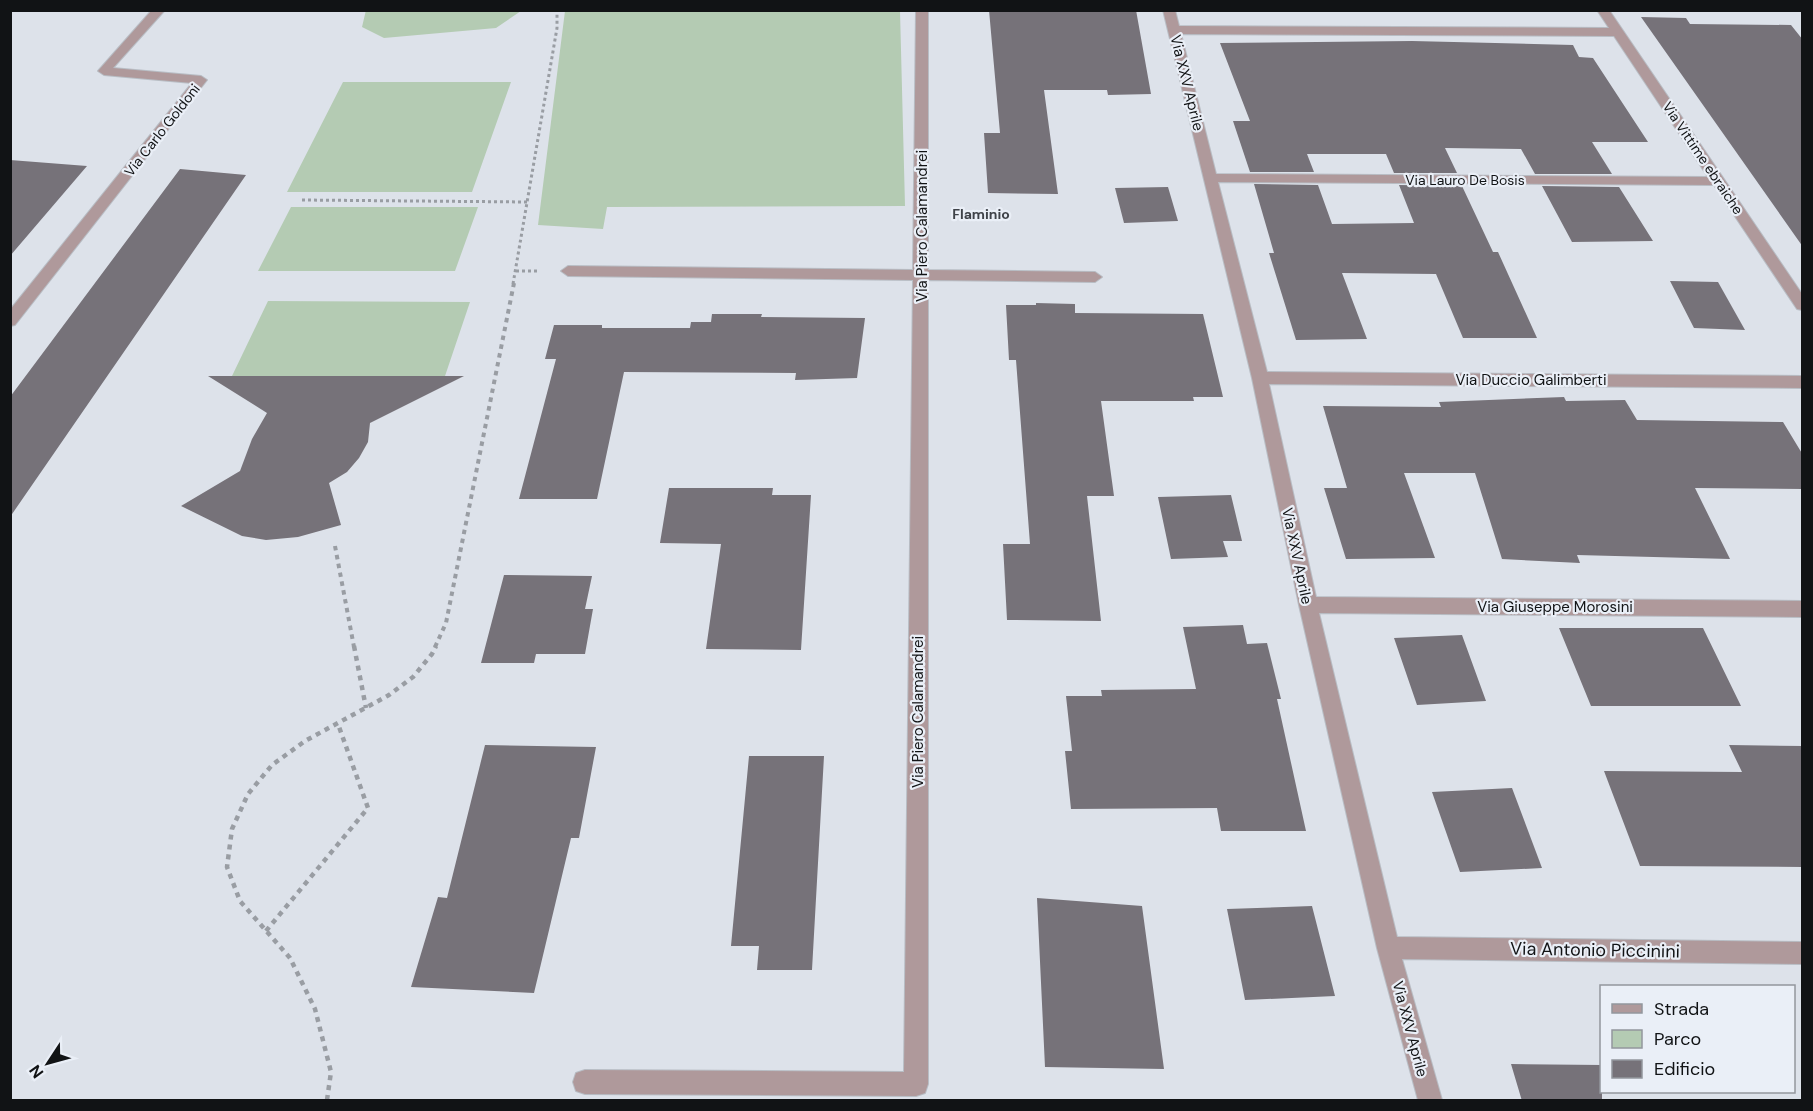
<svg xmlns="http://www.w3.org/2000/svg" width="1813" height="1111" viewBox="0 0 1813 1111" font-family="'DM Sans',sans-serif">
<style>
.green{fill:#b4cbb3}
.building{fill:#767279}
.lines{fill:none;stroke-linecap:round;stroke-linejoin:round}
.minor-casing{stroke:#b8bdc4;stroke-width:2}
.path-far2{stroke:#999da3;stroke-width:3;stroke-dasharray:3 3;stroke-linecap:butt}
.path-far1{stroke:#999da3;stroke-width:4;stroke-dasharray:4.5 4.5;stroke-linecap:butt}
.path{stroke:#999da3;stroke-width:4.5;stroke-dasharray:5 5;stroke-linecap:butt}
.minor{fill:#af999b;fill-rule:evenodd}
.labels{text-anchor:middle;stroke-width:4.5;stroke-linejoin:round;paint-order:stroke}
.far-street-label{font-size:14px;fill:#111315;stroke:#eaeff7}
.far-neighbourhood-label{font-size:14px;font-weight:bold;fill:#3f4349;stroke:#eaeff7}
.street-label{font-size:15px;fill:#111315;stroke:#eaeff7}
.near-street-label{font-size:18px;fill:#111315;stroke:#eaeff7}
</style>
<rect width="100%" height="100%" fill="#dde2ea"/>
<path class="green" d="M366 10H521V11L496 28 384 38 362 27Z
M565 11H900L905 206 607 207 603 229 538 225Z
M343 82H511L472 192H287Z
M291 207H478L455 271H258Z
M268 301 470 302 445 376H232Z"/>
<path class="building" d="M989 10H1136L1151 94 1108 95 1107 90H1044L1058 194 988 193 984 133H1000Z
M1641 17 1686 18 1690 24 1791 25 1803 40V247Z
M1412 41 1573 45 1579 57 1593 58 1648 142H1592L1612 174H1535L1521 149 1445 148 1457 173H1394L1386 154H1307L1314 172H1250L1233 121H1250L1220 43Z
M10 160 87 166 10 256Z
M180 169 246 175 10 517V397Z
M1254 184 1318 185 1332 224 1414 223 1399 185 1462 186 1493 252H1498L1537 338H1463L1436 274 1342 273 1367 339 1296 340 1269 253H1274Z
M1542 186 1619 187 1653 241 1572 242Z
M1168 187 1178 221 1124 223 1115 188Z
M1670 281 1718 282 1745 330 1694 328Z
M1036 303 1075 304V313L1203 314 1223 397H1193L1194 401H1101L1114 496H1087L1101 621 1007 620 1003 544H1030L1016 360H1009L1006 305H1036Z
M712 314H762L761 317 865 318 857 378 795 380 796 373 624 372 597 499H519L556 359H545L554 325H602V328H690L691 322H711Z
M208 376H464L370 423 368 442 359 458 347 472 329 483 341 525 298 537 266 540 242 536 181 506 240 471 252 439 267 413Z
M1564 397 1566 401 1625 400 1637 420 1783 422 1803 455V489L1695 488 1730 559 1577 555 1580 563 1502 559 1475 473H1404L1435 558 1346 559 1324 488H1347L1323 406 1441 407 1439 402Z
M669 488H773L772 495H811L801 650 706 649 721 544 660 543Z
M1231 495 1242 541H1223L1228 557 1171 559 1158 497Z
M504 575 592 576 585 609H593L585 654H536L534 663H481Z
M1243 625 1247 644 1267 643 1281 699H1277L1306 831H1221L1217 808 1071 809 1065 751H1072L1066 696H1102L1101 690 1196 689 1183 627Z
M1559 628H1703L1741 706H1591Z
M1462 635 1486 701 1417 705 1394 638Z
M485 745 596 747 579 838H571L534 993 411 987 438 897 447 898Z
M1729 745 1803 746V867L1640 866 1604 771 1742 772Z
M749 756H824L812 970H757L759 946H731Z
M1512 788 1542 868 1460 872 1432 792Z
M1037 898 1142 906 1164 1069 1045 1067Z
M1312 906 1335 996 1245 1000 1227 909Z
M1511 1064 1602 1065V1101H1522Z"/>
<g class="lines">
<g class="minor-casing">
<path id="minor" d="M152 10H165L113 68 201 76 207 80 15 325 10 326V310L192 83 104 75 98 71Z
M916 10H928V270L1095 272 1102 277 1095 282 928 280V1084L925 1093 916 1096 585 1094 576 1091 573 1082 576 1073 585 1070 904 1072 913 280 568 276 561 271 568 266 913 270Z
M1163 10H1175L1179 26 1609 28 1597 10H1609L1802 294V310L1797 309 1714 185 1218 182 1267 372 1802 376V388L1269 384 1316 597 1802 601V617L1319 613 1397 937 1802 942V964L1402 959 1442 1100H1418L1377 948 1299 605 1252 378ZM1181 34 1614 36 1708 177 1216 174Z"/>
</g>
<path class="path-far2" d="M302 200 528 202
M516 271H538
M513 284 557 28V10"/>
<path class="path-far1" d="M335 546 354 647
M435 647 446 623 514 283"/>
<path class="path" d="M354 646 366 708
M266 931 368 808 338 724
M327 1100 331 1072 315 1009 290 958 240 901 227 867 232 829 248 794 272 765 305 741 389 695 413 677 432 654 436 646"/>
<use href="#minor" class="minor"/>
</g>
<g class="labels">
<g class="far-street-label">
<text transform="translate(162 130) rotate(-52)" y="5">Via Carlo Goldoni</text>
<text transform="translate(1703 158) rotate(56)" y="5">Via Vittime ebraiche</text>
<text x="1465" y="185">Via Lauro De Bosis</text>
</g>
<g class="far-neighbourhood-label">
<text x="981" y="219">Flaminio</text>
</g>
<g class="street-label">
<text transform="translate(1187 83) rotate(76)" y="5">Via XXV Aprile</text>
<text transform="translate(922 226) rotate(-90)" y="5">Via Piero Calamandrei</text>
<text x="1531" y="385">Via Duccio Galimberti</text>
<text transform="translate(1297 556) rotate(78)" y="5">Via XXV Aprile</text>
<text x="1555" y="612">Via Giuseppe Morosini</text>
<text transform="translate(918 712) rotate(-90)" y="5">Via Piero Calamandrei</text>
<text transform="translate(1410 1029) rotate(75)" y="5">Via XXV Aprile</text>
</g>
<g class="near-street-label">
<text transform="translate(1595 950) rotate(1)" y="6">Via Antonio Piccinini</text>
</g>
</g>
<rect width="1813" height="1111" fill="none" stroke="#111315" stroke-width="24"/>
<rect x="1600" y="985" width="195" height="108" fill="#eaeff7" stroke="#93979d" stroke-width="1.5"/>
<rect x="1612" y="1004" width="30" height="9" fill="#af999b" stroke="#93979d" stroke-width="1.5"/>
<text x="1654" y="1015" font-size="18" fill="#111315">Strada</text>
<rect x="1612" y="1030" width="30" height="18" fill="#b4cbb3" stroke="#93979d" stroke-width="1.5"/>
<text x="1654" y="1045" font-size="18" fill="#111315">Parco</text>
<rect x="1612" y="1060" width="30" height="18" fill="#767279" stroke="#93979d" stroke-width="1.5"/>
<text x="1654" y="1075" font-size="18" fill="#111315">Edificio</text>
<g transform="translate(48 1063) rotate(234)" stroke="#eaeff7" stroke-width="4.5" paint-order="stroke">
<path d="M0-4.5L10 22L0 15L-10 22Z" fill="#111315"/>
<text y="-9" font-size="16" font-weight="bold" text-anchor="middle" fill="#111315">N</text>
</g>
</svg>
